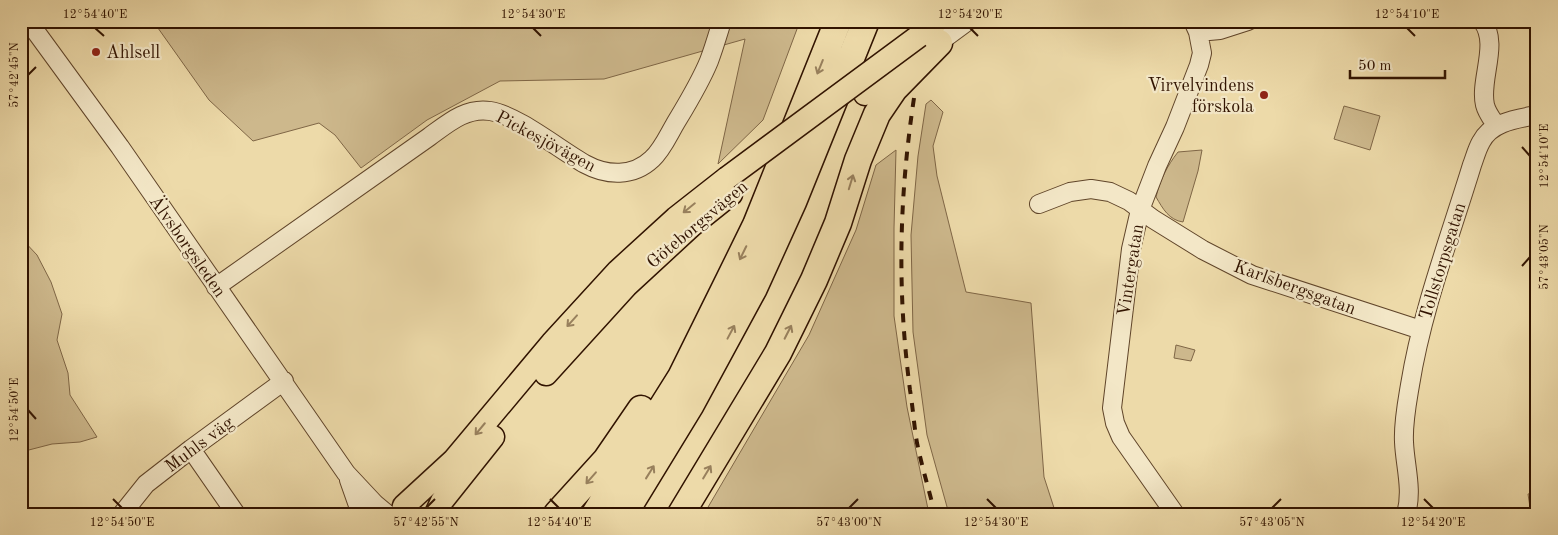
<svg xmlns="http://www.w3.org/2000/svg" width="1558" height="535" viewBox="0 0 1558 535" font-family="'Old Standard TT',serif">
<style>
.green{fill:#cdb88c;stroke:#7f6646}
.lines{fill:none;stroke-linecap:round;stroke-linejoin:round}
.minor-casing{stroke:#60452a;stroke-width:20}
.major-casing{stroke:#311300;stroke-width:25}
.highway-casing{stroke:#311300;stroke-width:29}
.minor{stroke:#f3e7c7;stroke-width:18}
.major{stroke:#eddaa9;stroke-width:22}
.highway{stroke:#eddaa9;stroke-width:26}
.rail{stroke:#311300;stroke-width:4;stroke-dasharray:9 9;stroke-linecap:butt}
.major-bridge-casing{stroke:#311300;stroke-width:25;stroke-linecap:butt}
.major-bridge{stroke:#eddaa9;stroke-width:22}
.oneway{stroke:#98805d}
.ticks{fill:none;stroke:#311300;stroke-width:2}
.poi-dot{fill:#8f2418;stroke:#f3e7c7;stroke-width:2}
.labels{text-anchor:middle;stroke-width:4.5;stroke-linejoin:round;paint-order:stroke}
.poi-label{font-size:18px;fill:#311300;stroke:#f3e7c7;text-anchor:start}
.street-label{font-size:18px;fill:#311300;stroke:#f3e7c7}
.neatline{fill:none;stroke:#311300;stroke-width:2}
.ticks-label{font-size:12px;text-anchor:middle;fill:#311300}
</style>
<rect width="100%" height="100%" fill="#eddaa9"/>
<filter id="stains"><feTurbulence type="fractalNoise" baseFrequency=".004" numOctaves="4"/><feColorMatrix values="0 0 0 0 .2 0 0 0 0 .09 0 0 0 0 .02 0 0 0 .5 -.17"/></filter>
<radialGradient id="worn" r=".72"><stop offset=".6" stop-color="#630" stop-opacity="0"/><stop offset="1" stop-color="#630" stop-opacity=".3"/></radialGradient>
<path class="green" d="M153 21H800L763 120 718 164 745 39 604 79 500 81 427 120 361 168 335 135 319 123 253 141 209 100Z
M931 100 943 112 933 146 937 176 966 292 1031 303 1044 477 1056 514H949L927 435 913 332 911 235 918 156 926 104Z
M1344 106 1380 116 1370 150 1334 139Z
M896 150 894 228V316L907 407 929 514H704L809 335 856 230 876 165Z
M1202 150 1198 171 1183 222C1169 220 1163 209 1156 197 1160 180 1167 166 1178 152Z
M21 238 37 255 51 282 62 314 57 340 68 373 70 395 97 437 80 442 52 444 21 452Z
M1176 345 1195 350 1191 361 1174 358Z
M1537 492V514H1531L1528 494Z"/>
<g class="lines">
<g class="minor-casing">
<path id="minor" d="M28 21 120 147 346 473 375 504 387 514
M1482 21C1500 43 1479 80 1485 105 1487 113 1492 119 1496 125
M1198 32 1220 30 1248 21
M930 49 968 21
M1039 204 1070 192 1091 189 1110 192 1129 201 1153 219 1203 250 1252 275 1421 330
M216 287 429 137C447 124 466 107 490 111 517 115 560 150 585 164 607 176 633 177 652 159 662 150 668 136 675 124 687 104 700 83 709 61 714 48 718 34 722 21
M191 449 236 514
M349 480 361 514
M122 514 146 484 191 449 284 381
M1175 514 1121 437 1115 423 1112 408 1131 249 1140 210 1157 166 1175 127 1199 65 1202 53 1198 32 1193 21
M1406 514C1413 490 1405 466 1404 442 1403 423 1407 403 1410 385 1422 310 1450 237 1472 165 1475 157 1477 149 1481 142 1491 122 1516 119 1537 115"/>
</g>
<g class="major-casing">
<path id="major" d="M919 36 934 25
M865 94 909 62
M546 374 626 286 691 226 731 194
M402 514 404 506 454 460 552 343 618 271 676 218 727 178
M436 514 442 501 493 437"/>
</g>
<g class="highway-casing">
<path id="highway" d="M557 514 606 460 641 409
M595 514 681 377 729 280 756 225 838 21
M624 514 690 406 754 288 793 202 866 21
M681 514 778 353 814 280 838 223 858 160 877 114 894 89 939 43"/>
</g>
<use href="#minor" class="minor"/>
<use href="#major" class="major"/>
<use href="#highway" class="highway"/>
<path class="rail" d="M914 98C899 198 897 290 910 390 913 408 914 426 917 443 922 467 929 490 935 514"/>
<g class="major-bridge-casing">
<path id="major-bridge" d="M727 178 919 36"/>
</g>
<use href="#major-bridge" class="major-bridge"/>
</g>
<defs><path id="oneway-shaft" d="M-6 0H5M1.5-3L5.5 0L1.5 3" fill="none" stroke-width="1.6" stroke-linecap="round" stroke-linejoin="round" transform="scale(1.25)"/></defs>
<g class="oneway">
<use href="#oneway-shaft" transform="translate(820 67) rotate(112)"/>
<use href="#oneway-shaft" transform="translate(851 182) rotate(-73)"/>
<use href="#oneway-shaft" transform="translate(689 208) rotate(141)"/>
<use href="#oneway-shaft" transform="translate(743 253) rotate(116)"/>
<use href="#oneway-shaft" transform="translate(572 321) rotate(132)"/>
<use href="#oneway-shaft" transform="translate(731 332) rotate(-62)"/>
<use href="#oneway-shaft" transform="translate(788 332) rotate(-63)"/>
<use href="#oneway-shaft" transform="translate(480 429) rotate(130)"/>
<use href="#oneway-shaft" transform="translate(650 472) rotate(-58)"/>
<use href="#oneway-shaft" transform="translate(707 472) rotate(-59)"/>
<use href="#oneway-shaft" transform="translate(591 478) rotate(131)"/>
</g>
<path class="ticks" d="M95 28 104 36M533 28 541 36M970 28 978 36M1407 28 1415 36M28 75 36 67M1522 147 1530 156M1522 266 1530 257M28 410 36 419M113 499 122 508M550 499 559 508M987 499 996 508M1424 499 1433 508M426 508 435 499M849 508 858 499M1272 508 1281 499"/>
<g class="poi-dot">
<circle cx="96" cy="52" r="5"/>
<circle cx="1264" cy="95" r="5"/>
</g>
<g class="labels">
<g class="poi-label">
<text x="106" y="58">Ahlsell</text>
<text x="1254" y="91" text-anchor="end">Virvelvindens<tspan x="1254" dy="21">förskola</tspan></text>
</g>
<g class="street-label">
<text transform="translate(546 141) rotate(28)" y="6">Pickesjövägen</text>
<text transform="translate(697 224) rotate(-40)" y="6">Göteborgsvägen</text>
<text transform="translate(188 246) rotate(55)" y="6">Älvsborgsleden</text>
<text transform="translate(1442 261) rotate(-73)" y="6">Tollstorpsgatan</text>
<text transform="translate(1130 270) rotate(-81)" y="6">Vintergatan</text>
<text transform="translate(1295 287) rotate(20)" y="6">Karlsbergsgatan</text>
<text transform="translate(199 444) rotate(-37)" y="6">Muhls väg</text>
</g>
</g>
<rect width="1558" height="535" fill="none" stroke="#eddaa9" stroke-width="55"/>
<path d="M1350 70v8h95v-8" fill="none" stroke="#311300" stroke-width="2.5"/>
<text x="1358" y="70" font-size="15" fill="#311300" stroke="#f3e7c7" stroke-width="4" paint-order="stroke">50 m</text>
<rect x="28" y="28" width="1502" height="480" class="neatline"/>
<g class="ticks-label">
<text x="95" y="18">12°54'40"E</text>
<text x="533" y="18">12°54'30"E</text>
<text x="970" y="18">12°54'20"E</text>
<text x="1407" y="18">12°54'10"E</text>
<text transform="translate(14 75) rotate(-90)" y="4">57°42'45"N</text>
<text transform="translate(1544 156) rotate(-90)" y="4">12°54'10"E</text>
<text transform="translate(1544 257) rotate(-90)" y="4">57°43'05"N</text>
<text transform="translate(14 410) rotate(-90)" y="4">12°54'50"E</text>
<text x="122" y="526">12°54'50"E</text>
<text x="426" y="526">57°42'55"N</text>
<text x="559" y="526">12°54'40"E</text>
<text x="849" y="526">57°43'00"N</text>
<text x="996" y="526">12°54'30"E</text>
<text x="1272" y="526">57°43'05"N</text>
<text x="1433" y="526">12°54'20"E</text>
</g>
<rect width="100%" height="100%" filter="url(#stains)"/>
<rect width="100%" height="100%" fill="url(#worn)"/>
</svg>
